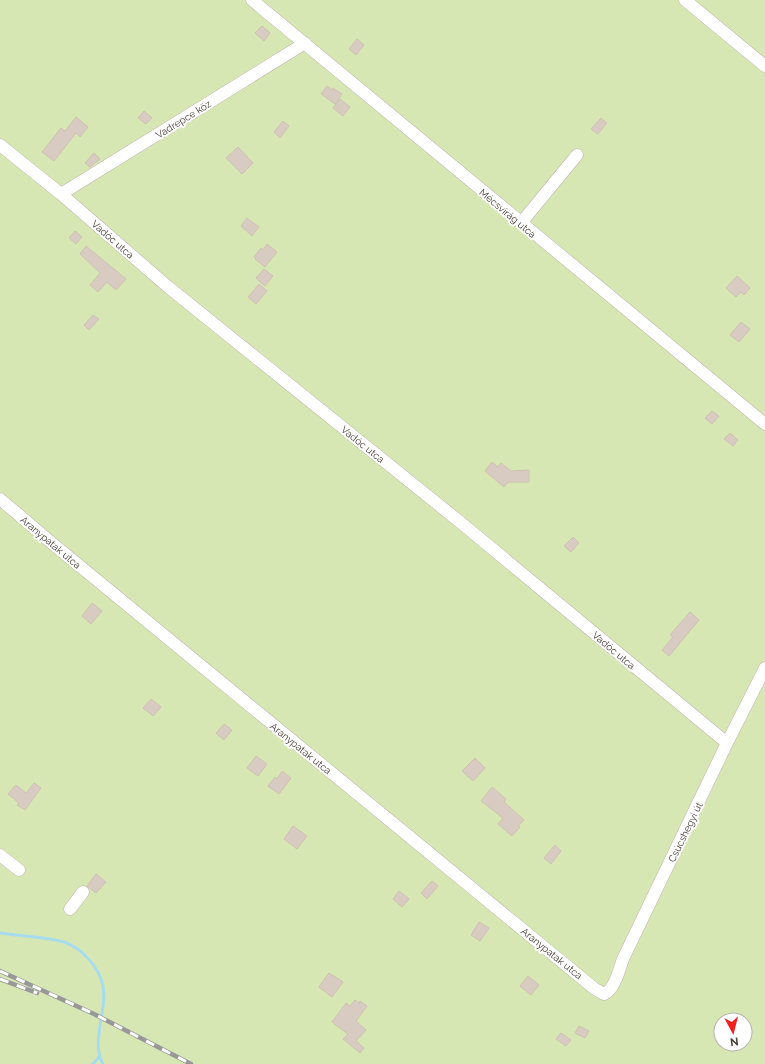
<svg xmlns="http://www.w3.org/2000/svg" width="765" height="1064" viewBox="0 0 765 1064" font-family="Raleway,sans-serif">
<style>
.green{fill:#d7e7b3;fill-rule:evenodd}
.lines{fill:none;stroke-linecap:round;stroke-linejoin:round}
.stream{stroke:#a7dcef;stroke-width:3}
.building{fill:#d8ccc2;stroke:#d0c0b2}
.minor-casing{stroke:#bfb5ac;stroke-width:13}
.minor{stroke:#fff;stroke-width:12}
.rail-casing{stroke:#989898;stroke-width:4.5}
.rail{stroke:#fff;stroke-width:3;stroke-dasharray:9;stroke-linecap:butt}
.labels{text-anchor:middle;stroke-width:4;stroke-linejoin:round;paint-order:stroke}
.street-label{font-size:10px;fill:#483f37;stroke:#fff}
</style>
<rect width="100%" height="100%" fill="#f4efe9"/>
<path class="green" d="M0 0H765V1064H0ZM721 1020H745V1044H721Z"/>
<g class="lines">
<path class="stream" d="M0 933C19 936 46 937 64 942 82 948 99 967 103 986 105 997 103 1009 101 1019 99 1034 95 1050 103 1064
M93 1064 99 1057"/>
</g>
<path class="building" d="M262 26 270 33 264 41 255 33Z
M357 39 364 45 356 55 349 49Z
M327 86 332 90 333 88 342 94 335 104 321 94Z
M340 99 350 107 343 116 333 108Z
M144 111 152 118 146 124 138 118Z
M76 117 88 127 80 137 76 133 54 161 42 152 61 128 65 131Z
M601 118 607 123 598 134 591 129Z
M283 121 289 126 280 138 274 132Z
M238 147 253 163 242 174 226 158Z
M94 153 100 159 90 167 85 163Z
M247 218 259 227 252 236 241 226Z
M75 231 82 237 76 244 69 238Z
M267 244 277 252 265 267 255 259 256 258 254 257 261 248 263 250Z
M86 246 126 279 116 290 107 282 98 292 90 285 100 273 80 254Z
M264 269 273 276 265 286 256 278Z
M737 276 750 288 744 295 741 292 736 297 726 288Z
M259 284 267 291 256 304 248 297Z
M93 315 99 319 89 330 84 325Z
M741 322 750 329 739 342 730 335Z
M712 411 719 416 712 424 705 418Z
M730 433 738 440 733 446 724 439Z
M492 462 498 467 501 463 511 471 529 470V482H508L504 487 485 471Z
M573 537 579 543 571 552 564 546Z
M92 603 102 611 91 624 82 616Z
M690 612 699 620 669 656 662 650 673 637 670 635Z
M151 699 161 707 153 716 143 708Z
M224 724 232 730 224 740 216 733Z
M256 756 267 764 258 776 247 768Z
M475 758 485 768 473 781 462 771Z
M282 771 291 778 279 794 268 786 275 777 277 779Z
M34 783 41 788 25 810 17 805 19 803 8 794 16 785 26 793Z
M492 787 506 799 504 802 524 820 518 826 520 827 512 836 498 824 503 818 481 801Z
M293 826 307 836 297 849 284 839Z
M555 845 561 851 551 864 544 858Z
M96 874 106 882 96 893 87 886Z
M432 881 438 886 427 899 421 893Z
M399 891 409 899 402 907 393 899Z
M479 922 489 928 480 941 471 935Z
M329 973 343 982 332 997 319 987Z
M528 976 539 985 531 995 520 986Z
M355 1000 359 1003 360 1001 367 1006 356 1021 366 1030 356 1041 364 1048 360 1053 343 1039 348 1034 332 1022 346 1003 350 1006Z
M579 1026 589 1031 585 1038 575 1033Z
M561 1033 571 1040 566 1046 556 1039Z"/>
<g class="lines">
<g class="minor-casing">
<path id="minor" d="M252 0 765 424
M685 0 765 66
M0 145 61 194 167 286 460 522 727 743
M61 194 305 43
M521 223 577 155
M0 499 53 544 595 989 604 994C615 989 619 970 623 959L727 743 765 668
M0 855 19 870
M70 909 83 892"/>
</g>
<use href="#minor" class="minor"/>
<g class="rail-casing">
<path id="rail" d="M0 971 94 1014 191 1064
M0 979 37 993"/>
</g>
<use href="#rail" class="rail"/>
</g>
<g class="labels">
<g class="street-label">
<text transform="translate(183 119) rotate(-32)" y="4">Vadrepce köz</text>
<text transform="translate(508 213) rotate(40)" y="4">Mécsvirág utca</text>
<text transform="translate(113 239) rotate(41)" y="4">Vadóc utca</text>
<text transform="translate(363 444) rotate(39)" y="4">Vadóc utca</text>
<text transform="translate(51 542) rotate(40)" y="4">Aranypatak utca</text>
<text transform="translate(614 650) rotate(40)" y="4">Vadóc utca</text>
<text transform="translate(301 748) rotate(39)" y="4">Aranypatak utca</text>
<text transform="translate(685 832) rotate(-64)" y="4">Csúcshegyi út</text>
<text transform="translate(552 953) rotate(39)" y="4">Aranypatak utca</text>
</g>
</g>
<g transform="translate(733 1032) rotate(173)"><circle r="19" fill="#ffffff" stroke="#b6b2af"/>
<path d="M0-3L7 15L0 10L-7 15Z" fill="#f42020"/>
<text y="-6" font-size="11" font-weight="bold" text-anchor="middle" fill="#483f37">N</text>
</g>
</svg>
